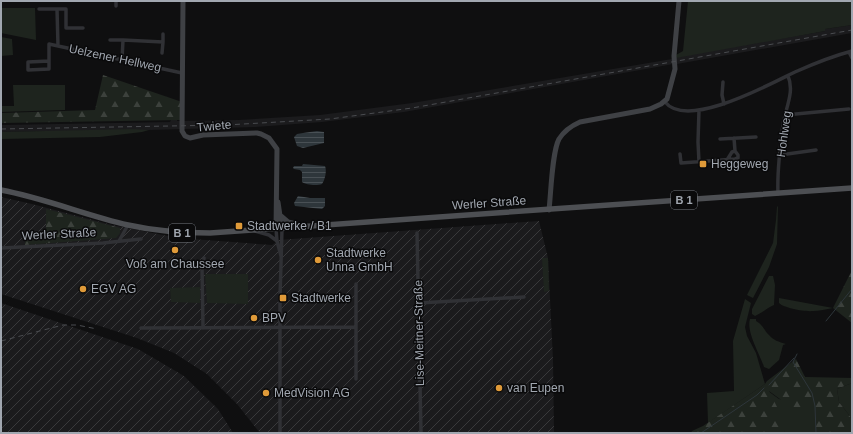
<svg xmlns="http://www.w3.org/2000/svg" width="853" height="434" viewBox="0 0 853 434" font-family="Helvetica,sans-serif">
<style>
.built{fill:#1b1b1d}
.industrial{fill:url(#industrial-furrows)}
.green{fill:#1e241e}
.forest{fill:url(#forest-firs)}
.water{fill:url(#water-rules)}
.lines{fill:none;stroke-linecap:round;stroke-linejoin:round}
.stream{stroke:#2e363b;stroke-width:1}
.street{stroke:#303135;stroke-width:3.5}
.secondary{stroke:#3f4145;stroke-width:5}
.primary{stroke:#4d4f53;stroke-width:5.5}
.rail{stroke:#4a4c50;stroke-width:1;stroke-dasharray:5 4;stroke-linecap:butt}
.poi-dot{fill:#df9a39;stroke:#0a0a0b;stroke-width:1.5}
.labels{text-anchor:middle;stroke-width:3;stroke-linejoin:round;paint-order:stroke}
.shield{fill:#0a0a0b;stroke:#74787e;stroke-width:1}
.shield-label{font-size:11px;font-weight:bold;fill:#a1a7b0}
.street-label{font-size:12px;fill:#a1a7b0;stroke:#0a0a0b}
.poi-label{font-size:12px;fill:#a1a7b0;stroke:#0a0a0b;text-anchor:start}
</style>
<defs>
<pattern id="industrial-furrows" width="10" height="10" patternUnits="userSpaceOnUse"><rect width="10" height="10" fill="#1b1b1d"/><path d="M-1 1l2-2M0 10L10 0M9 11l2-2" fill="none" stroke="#39393b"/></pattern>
<pattern id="forest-firs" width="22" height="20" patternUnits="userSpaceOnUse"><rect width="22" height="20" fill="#1e241e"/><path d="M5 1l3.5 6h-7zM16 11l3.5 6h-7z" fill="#3c413c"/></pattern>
<pattern id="water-rules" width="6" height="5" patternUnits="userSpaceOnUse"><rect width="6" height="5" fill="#2e363b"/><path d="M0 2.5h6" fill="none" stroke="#495055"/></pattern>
</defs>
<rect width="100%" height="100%" fill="#0f0f10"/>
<path class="built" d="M852 25V33L677 64 676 58 680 56 825 31V29Z
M672 59 673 64 657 67 404 112 322 122 256 127 149 130 1 132V125L170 122 171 120H177V121L238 120 320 115 412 103Z"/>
<path class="industrial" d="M1 197 32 204 112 225 178 238 272 245 279 240 539 221 548 258 553 360 554 433H260L237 404 207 374 174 353 137 338 1 294Z
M1 303 138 349 184 376 218 409 233 433H1Z"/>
<path class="green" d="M688 1H852V25L825 29V31L676 58V55L683 51Z
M1 8H35L36 40 1 33Z
M1 37 12 39 13 55 1 56Z
M13 85H65V110L1 112V106H14Z
M133 129 149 130 142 132 100 137 1 139V132Z
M778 206 777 244 769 267 753 298 747 295 773 243 776 220 777 207Z
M542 258H548L549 291 544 292Z
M205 274H248V304L207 303Z
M769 276H773L775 285 774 305C767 308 762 313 755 316L752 314V309Z
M200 287V303L171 302 170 288Z
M779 298 833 308C826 309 819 311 813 311 805 312 784 308 779 303Z
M745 299 751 303 745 327 747 336 756 353 765 384 708 423 707 393 734 391 733 341Z
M750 319H756V321C764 326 763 329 769 335 773 340 779 342 786 344L783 345 779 360 769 369 764 367C760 354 746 332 750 319Z
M852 383V419L839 402 837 389Z
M768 391 779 399 815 406 816 433H785Z"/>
<path class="forest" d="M103 75 182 102 181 120 1 123V113L95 110Z
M46 209 120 228V233L116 238 25 245V241L46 238Z
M852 270V323L833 308Z
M796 359 805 377 852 378V383L837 389 839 402 852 419V433H816L815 406 795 410 769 391 782 417 785 433H691L692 431 703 426 765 384 767 381Z"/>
<path class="water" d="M317 131 324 132V143L303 148 297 146 294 137 297 134 303 133Z
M303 164 325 166C327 171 325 180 322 184 317 186 306 185 302 182V172L300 170 294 169 293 168 294 166H302Z
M298 196 310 198H325V206L322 209 295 206 294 203Z"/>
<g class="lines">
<path class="stream" d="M826 321 852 289
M797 354 793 362 812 393 815 406 816 433
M769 385 794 358
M701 433 757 395 764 388"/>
<path class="street" d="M116 6V1
M39 9H57L58 46
M57 9H66V28H83
M110 40H123
M163 42V34
M849 52 852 58
M122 60 123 40 163 42 162 53
M49 61 28 62V70L49 69V44L182 73
M723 82 722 95 724 104
M665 102C687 130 770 84 795 72 813 64 833 56 852 51
M785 115 849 109
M720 139 756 137
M680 154 681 163 735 159 738 158V155L735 151 734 138
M780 155 816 150
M727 160 732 152 735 151
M699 162 698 142 699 110
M778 194C777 171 780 147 783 125 785 109 795 92 788 76
M276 229 277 241 281 256
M255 231 269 235 277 241
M417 233 421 433
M119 241 128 225
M1 248 103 243 141 239
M356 284V379
M419 303 524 297
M141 328 356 327
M203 328 202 267 204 258
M280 433V298L282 229"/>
<path class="secondary" d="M183 1 182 131 185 136 190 138 203 135 257 133 261 134 269 138 277 149 276 229
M278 202 282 229
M549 210C551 193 552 152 559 139 564 131 571 126 580 122L650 109 661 104 667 99 675 69 674 56 679 1
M281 216 288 222 304 226"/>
<path class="primary" d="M1 190C44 198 85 215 128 225 155 231 182 233 210 233L852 188"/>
<path class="rail" d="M1 129 226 125 330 119 412 108 852 30
M1 341 63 325H77L97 329"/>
</g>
<g class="poi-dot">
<rect x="699" y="160" width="8" height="8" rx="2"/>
<rect x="235" y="222" width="8" height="8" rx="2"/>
<circle cx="175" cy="250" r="4"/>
<circle cx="318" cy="260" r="4"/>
<circle cx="83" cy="289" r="4"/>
<rect x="279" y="294" width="8" height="8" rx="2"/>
<circle cx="254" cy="318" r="4"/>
<circle cx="499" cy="388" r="4"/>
<circle cx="266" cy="393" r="4"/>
</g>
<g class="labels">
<g class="shield">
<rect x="671" y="191" width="26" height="18" rx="3"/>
<rect x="169" y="224" width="26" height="18" rx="3"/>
</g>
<g class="shield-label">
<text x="684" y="204">B 1</text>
<text x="182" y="237">B 1</text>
</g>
<g class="street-label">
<text transform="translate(115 58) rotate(12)" y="4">Uelzener Hellweg</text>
<text transform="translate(214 126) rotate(-5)" y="4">Twiete</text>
<text transform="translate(784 134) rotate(-82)" y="4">Hohlweg</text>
<text transform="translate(489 203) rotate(-4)" y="4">Werler Straße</text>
<text transform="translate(59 234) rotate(-3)" y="4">Werler Straße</text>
<text transform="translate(419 333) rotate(-91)" y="4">Lise-Meitner-Straße</text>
</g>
<g class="poi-label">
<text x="711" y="168">Heggeweg</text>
<text x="247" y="230">Stadtwerke / B1</text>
<text x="326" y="257">Stadtwerke<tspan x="326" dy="14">Unna GmbH</tspan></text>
<text x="175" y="268" text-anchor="middle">Voß am Chaussee</text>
<text x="91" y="293">EGV AG</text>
<text x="291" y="302">Stadtwerke</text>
<text x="262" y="322">BPV</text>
<text x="507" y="392">van Eupen</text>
<text x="274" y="397">MedVision AG</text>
</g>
</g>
<rect width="853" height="434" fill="none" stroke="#a1a7b0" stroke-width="4"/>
</svg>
